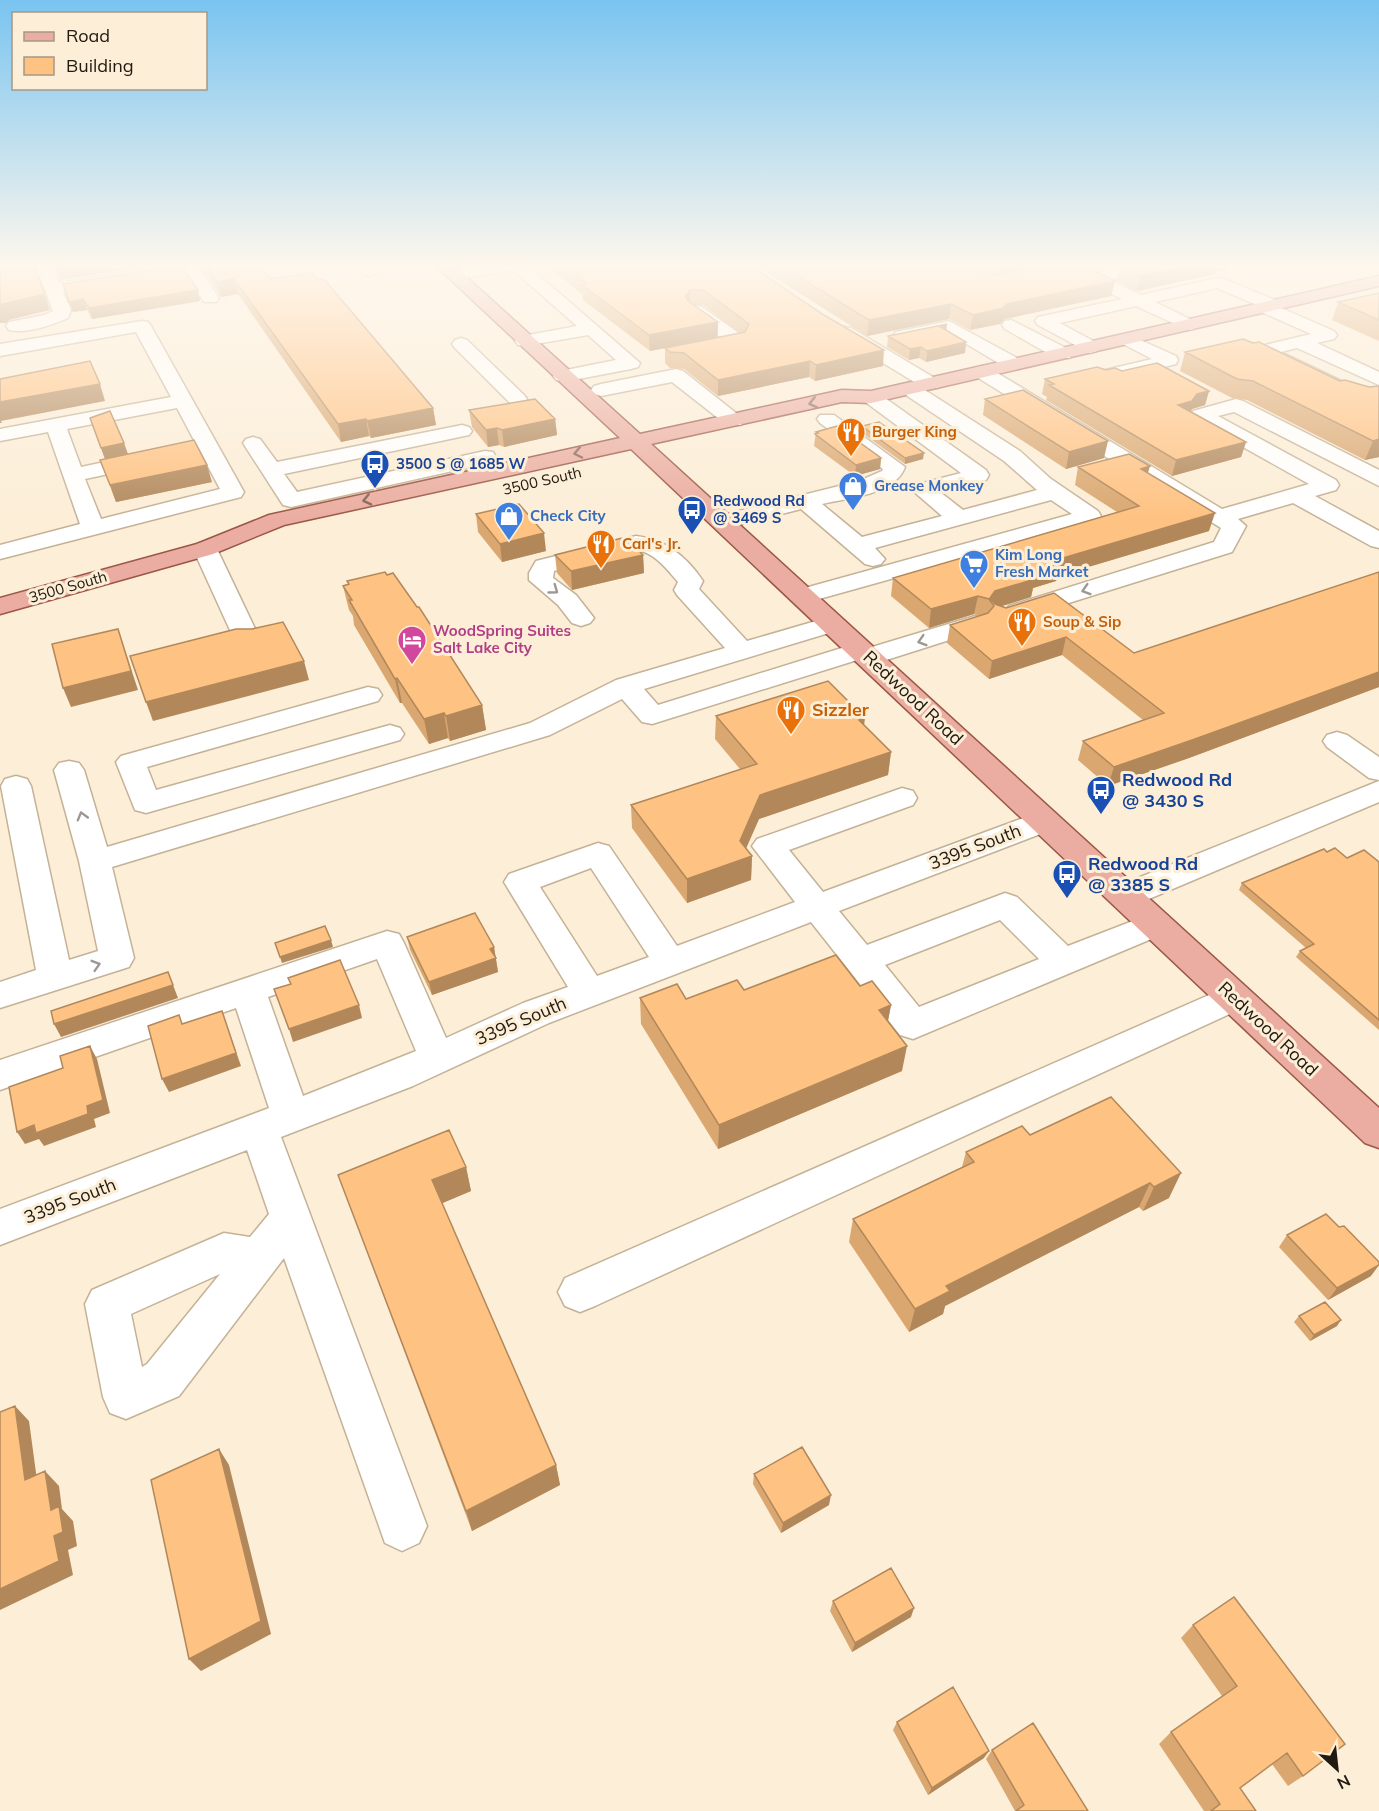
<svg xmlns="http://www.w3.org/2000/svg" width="1379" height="1811" viewBox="0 0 1379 1811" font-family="Mulish,sans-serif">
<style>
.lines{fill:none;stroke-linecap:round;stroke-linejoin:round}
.minor-casing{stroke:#c4b297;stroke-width:3}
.major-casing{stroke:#9b5645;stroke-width:3}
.minor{fill:#fff;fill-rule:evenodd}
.major{fill:#ebada1;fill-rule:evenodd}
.wall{fill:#daa770;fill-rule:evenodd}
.shaded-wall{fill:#b2885b}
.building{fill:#fec282;stroke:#b2885b;stroke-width:1.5}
.oneway{stroke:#866458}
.oneway2{stroke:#9b9893}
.labels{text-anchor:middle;stroke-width:6;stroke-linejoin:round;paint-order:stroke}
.far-food-label{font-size:15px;font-weight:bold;fill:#c56008;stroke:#fceed7;text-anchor:start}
.far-transit-label{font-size:15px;font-weight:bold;fill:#164399;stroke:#fceed7;text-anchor:start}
.far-street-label{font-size:15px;fill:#211a10;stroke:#fceed7}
.far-shop-label{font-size:15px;font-weight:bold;fill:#366cbe;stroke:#fceed7;text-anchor:start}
.far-hotel-label{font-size:15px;font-weight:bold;fill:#b23c85;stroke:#fceed7;text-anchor:start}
.street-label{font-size:18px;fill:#211a10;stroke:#fceed7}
.food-label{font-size:18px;font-weight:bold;fill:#c56008;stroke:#fceed7;text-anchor:start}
.transit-label{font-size:18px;font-weight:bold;fill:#164399;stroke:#fceed7;text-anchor:start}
</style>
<rect width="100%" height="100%" fill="#fceed7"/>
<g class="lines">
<g class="minor-casing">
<path id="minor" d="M36 266H52L59 283 164 266H204L200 270 219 298 216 302H204L185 273 63 292 71 310 68 318C52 325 26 334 9 330L6 326 9 322 44 315 53 311Z
M357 266H375L378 271 370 276 364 274Z
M477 266H528L640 363 638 367 631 369 563 382 556 380 553 376 556 372 616 360 588 335 524 346 518 345 515 341 518 337 577 326 513 270 454 280 446 275 448 271Z
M1128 266H1147L1140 273 1110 280 1141 295 1217 278 1224 279 1277 301 1279 307 1334 331 1337 335 1334 339 1317 343 1379 372V385L1297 348 1281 352 1365 392 1379 390V402L1362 404 1355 402 1257 355 1255 351 1257 347 1311 334 1259 311 1257 305 1217 288 1155 302 1194 321 1197 325 1194 329 1188 330 1136 306 1060 323 1097 343 1099 347 1097 351 1090 353 1038 325 1035 321 1038 317 1122 299 1088 282 1086 278 1088 274Z
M696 306 702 307 744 337 747 341 744 345 704 354 697 352 695 348 697 344 723 339 690 315 687 311 690 307Z
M1011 320 1070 350 1072 354 1070 358H1056L1005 329 1002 325 1005 321Z
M142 321 148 322 151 326 244 492 241 497 0 559V545L80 524 48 432 0 441V429L171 397 136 332 0 356V344ZM177 408 220 489 101 519 85 479 155 464 158 459 155 454 147 453 81 467 67 429Z
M949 321 1021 360 1023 364 1021 368H1007L946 332 902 341 896 340 893 336 896 332Z
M845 327 851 328 938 380 941 384 938 388H924L839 336 836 332 839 328Z
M1127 334 1176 356 1178 360 1176 364 1108 381 1101 379 1098 375 1101 371 1152 359 1121 343 1118 339 1121 335Z
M461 338 467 340 524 395 527 399 524 403H510L455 348 452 344 455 340Z
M982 366 989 368 1222 509 1309 484 1193 419 1190 415 1193 411 1236 399 1243 401 1379 470V486L1234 412 1218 416 1336 480 1339 485 1336 490 1315 496 1379 531V548L1371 546 1293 503 1238 519 1246 526 1232 552 1027 616 1018 619 1009 616 1005 611 1009 606 1214 542 1221 528 975 376 972 372 975 368Z
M676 369 683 371 741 417 744 421 741 425H727L672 382 601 396 594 394 591 390 594 386 601 384Z
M910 383 917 385 1020 451 1051 479 1098 511 1101 516 1098 521 812 601 803 603 794 601 791 596 794 591 1072 514 1051 500 875 548 885 559 881 564 873 566 865 564 801 509 723 529 715 527 711 522 715 517 859 481 882 471 883 469 820 423 817 419 820 415H834L905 467C895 495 847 498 822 504L862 537 942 516 912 490 915 485 961 473 864 401 861 397 864 393H878L986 470 989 475 986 480 940 492 963 510 1037 490 1004 461 903 393 900 389 903 385Z
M462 425 469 427 472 431 469 435 284 474 297 492 485 451 493 452 496 457 493 462 291 507 283 505 243 443 246 439 253 437 260 439 277 462Z
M636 536C665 539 687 557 703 581L699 589 747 641 833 616 842 619 846 624 842 629 644 689 658 705 861 642 872 647 975 616 984 619 988 624 984 629 877 663 868 665 857 660 652 724 642 722 622 699 550 735 112 867 134 958 129 967 0 1008V982L36 970 1 786 5 779 16 776 27 779 31 786 69 960 98 951 79 861 54 770 59 763 69 761 79 763 84 770 107 847 530 723 616 680 725 648 677 595 674 590 678 582C667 569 654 552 636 550L554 571 553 578 576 595 594 618 590 623 581 626 572 623 558 605 529 580V573L536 561Z
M205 542 213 544 217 549 260 639 256 645 247 647 238 645 234 639 193 549 197 544Z
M368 687 378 689 382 695 378 701 147 767 156 790 390 725 400 728 404 734 400 740 146 813 135 810 116 762 121 756Z
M1337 732 1347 735 1379 757V780L1369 778 1327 747 1323 741 1327 735Z
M1379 781V802L1137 904 1125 907 1113 904 1109 896 1113 888Z
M902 788 913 791 917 798 913 805 789 850 823 892 1034 814 1045 811 1056 814 1060 821 1056 828 839 911 867 945 1005 893 1017 897 1068 946 1156 912 1168 916 1173 924 1168 932 913 1039 900 1035 811 922 549 1023 413 1086 281 1137 427 1526 419 1543 402 1551 385 1543 284 1258 179 1396 126 1419 110 1413 103 1397 85 1304 92 1290 224 1233 250 1237 269 1214 247 1150 0 1245V1209L269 1108 236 1008 0 1090V1060L387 931 399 934 404 943 446 1038 523 1003 568 987 504 882 509 874 598 843 609 846 677 946 795 902 752 846 757 839ZM591 868 649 957 597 976 540 887ZM1000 920 1039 959 919 1007 885 965ZM377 959 416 1051 303 1096 268 997ZM220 1274 147 1364 142 1367 131 1314Z
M1234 984 1247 988 1252 997 1247 1006 595 1306 580 1312 565 1306 558 1292 565 1278Z"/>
</g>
<g class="major-casing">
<path id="major" d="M436 266H454L640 434 842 390 871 391 1379 276V286L871 403 842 402 651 444 1379 1108V1148L1365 1143 631 449 284 525 213 554 0 614V598L197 544 269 515 620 438Z"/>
</g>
<use href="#minor" class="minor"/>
<use href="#major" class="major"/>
</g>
<path class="wall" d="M202 266H260L271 279 433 408 436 425 371 438 369 436 341 442 238 294 221 297 203 270Z
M547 266H641L644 269 653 270H654L650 266H751L883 366 815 381 809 377 718 396 684 369 670 368 665 363V348L650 351 583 300V295ZM693 305H703L740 333 718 337V322Z
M757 266H973L984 273 996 275 977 266H1044L999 275 1047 266H1115L1094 271 1115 281 1111 296 1005 319 1000 324 970 330 949 319 867 336Z
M1120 266H1229L1228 269 1215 272V274L1137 291 1117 281Z
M63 284 198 290 200 301 92 319 87 310 73 312Z
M1379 293V341L1332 320 1338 302Z
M946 331 966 342 965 353 926 362 919 358 909 360 887 347 888 336Z
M1185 352 1369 387 1379 457 1365 460 1247 400 1232 398 1180 371Z
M1106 370 1122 371 1209 391 1205 405 1192 409 1191 411 1246 442 1241 457 1172 476 1046 400 1047 397 1042 394 1045 379Z
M985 399 1104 458 1066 469 983 415Z
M469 410 555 419 557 435 504 447 499 445 488 447 472 427Z
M90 418 124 443 127 454 212 482 116 502 100 460 105 459Z
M862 426 923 459 905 464 861 432Z
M816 432 881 458 880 469 855 476 814 446Z
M1078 467 1148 473 1209 531 1058 576 1056 581 1033 588 1031 597 1001 606 1134 653 1379 572V687L1189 758 1108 786 1078 760 1083 741 1143 720 1062 655 989 679 947 643 950 625 980 616 974 614 929 628 891 596 893 578 1117 512 1075 485Z
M476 514 546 551 502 562 478 532Z
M555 555H643L644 573 572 590 557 573Z
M347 581 482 705 486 730 450 741 448 738 429 744 402 703H400L354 625 353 616 349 610 343 586 348 585Z
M716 716 864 725 891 752 888 775 759 819 746 848 752 856 751 880 687 903 632 828 631 805 740 769 715 739Z
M1327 852 1347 858 1379 862V1030L1296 957 1300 951 1306 948 1239 890 1242 883Z
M407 937 494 947 498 972 432 995 410 950Z
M860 986 891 1005 888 1021 902 1071 718 1149 641 1024 640 998 686 999 744 990Z
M1111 1097 1169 1198 1143 1211 1139 1207 945 1306 943 1314 909 1332 849 1242 853 1219 962 1167 966 1152 1030 1135Z
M466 1167 471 1191 442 1203 556 1465 560 1485 472 1531 338 1175Z
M1287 1235 1371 1276 1328 1300 1279 1247Z
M1299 1316 1337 1326 1310 1341 1294 1322Z
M754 1474 829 1505 781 1533 753 1484Z
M833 1601 911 1617 852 1652 830 1611Z
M1193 1625 1303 1776 1288 1786 1272 1764 1240 1788 1256 1811H1204L1159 1744 1171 1732 1222 1696 1181 1638Z
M897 1722 984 1758 928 1795 893 1730Z
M992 1750 1088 1811H1015L986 1759Z"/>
<path class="shaded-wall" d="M56 266H149L60 280Z
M999 266H1044L997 276Z
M1086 266H1115L1088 272Z
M1188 266H1229L1228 269 1215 272V274L1137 291 1141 276Z
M234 279 238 294 221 297 217 282Z
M1115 281 1111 296 1005 319 1000 324 970 330 973 315 1007 304Z
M198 290 200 301 92 319 89 308Z
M690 290V305L685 296Z
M45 294 50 310 9 320 6 323H0V307L3 304Z
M83 299 87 310 73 312 69 302Z
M951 304 949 319 867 336 869 320Z
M718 322 717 338 650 351 649 335Z
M947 324 946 334 939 326Z
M966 342 965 353 926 362 927 351Z
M921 347 919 358 909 360 910 349Z
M884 350 883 366 815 381 816 365Z
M810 361 809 377 718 396V380Z
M100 384 105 401 1 421 2 423H0V402Z
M1209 391 1205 405 1192 409 1188 416 1178 405 1197 394Z
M433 408 436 425 371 438 367 421Z
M366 419 369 436 341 442 338 424Z
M555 419 557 435 504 447 502 430Z
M497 428 499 445 488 447 486 430Z
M1379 439V457L1365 460 1373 441Z
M1108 441 1104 458 1066 469 1069 452Z
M1246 442 1241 457 1172 476 1176 460Z
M124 443 128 454 105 459 101 448Z
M924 453 923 459 905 464V458Z
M881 458 880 469 855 476 856 465Z
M207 465 212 482 116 502 110 485Z
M1150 466 1145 483 1141 469Z
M1215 513 1209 531 1058 576 1056 581 1033 588 1031 597 993 609 994 606 990 598 995 591 1027 573 1056 560Z
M544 533 546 551 502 562 500 544Z
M643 555 644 573 572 590 571 571Z
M978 596 974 614 929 628 931 609Z
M118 629 138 690 71 707 63 688Z
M1066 637 1062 655 989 679 992 661Z
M304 661 309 680 153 721 146 702Z
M1379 672V687L1189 758 1108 786 1114 767Z
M397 678 402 703H400L395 679Z
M482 705 486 730 450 741 446 716Z
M444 713 448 738 429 744 424 719Z
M865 718 862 741 859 720Z
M891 752 888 775 759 819 741 860 752 856 751 880 687 903V879L740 841 760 795Z
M331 940 333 947 282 963 280 957Z
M494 947 498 972 432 995 429 982Z
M168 972 178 998 61 1037 54 1024Z
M359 1005 362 1018 293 1042 289 1029Z
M891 1005 886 1031 879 1010Z
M222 1011 241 1066 169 1092 162 1079Z
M90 1046 97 1059 110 1113 94 1119 96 1127 44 1146 39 1139 25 1144 17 1132 87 1106Z
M907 1046 902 1071 718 1149 719 1125Z
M466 1167 471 1191 438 1205 432 1180Z
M1181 1173 1169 1198 1143 1211 1154 1187Z
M1150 1183 1139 1207 945 1306 943 1314 909 1332 915 1309 946 1286Z
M1379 1265 1371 1276 1328 1300 1337 1288Z
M1341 1320 1337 1326 1310 1341 1314 1335Z
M15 1406 29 1421 39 1495 25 1480Z
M219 1449 229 1465 271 1634 201 1671 189 1659Z
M556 1465 560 1485 472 1531 466 1511Z
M45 1471 59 1486 62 1509 73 1521 77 1546 68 1550 73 1575 0 1610V1589L54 1536Z
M831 1495 829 1505 781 1533 783 1523Z
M914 1608 911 1617 852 1652 855 1643Z
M989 1751 984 1758 928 1795 932 1788Z"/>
<path class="building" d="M0 266H34L45 294 3 304 0 307Z
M177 266H182L198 290 89 308 83 299 69 302 63 284Z
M207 266H260L271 279 312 272 318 280 324 279 433 408 367 421 366 419 338 424 234 279 217 282Z
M564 266H641L644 269 653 270 658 266H751L824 315 884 350 816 365 810 361 718 380 684 353 670 352 665 348 745 332 749 324 703 290H690L685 296 688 301 718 322 649 335 582 285 587 284Z
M781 266H973L984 273 999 275 1047 266H1088L1089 268 1115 281 1007 304 1003 308 973 315 951 304 869 320Z
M1120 266H1188L1141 276Z
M1379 293V320L1338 302Z
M947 324 939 326 966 342 927 351 921 347 910 349 888 336Z
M1243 339 1253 343 1259 342 1340 381 1345 380 1369 387 1379 386V439L1373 441 1253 381 1237 379 1185 352Z
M90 361 100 384 0 402V379Z
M1157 363 1209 391 1197 394 1192 401 1178 405 1246 442 1176 460 1049 385 1054 384 1045 379 1097 367 1106 370 1115 368 1122 371Z
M1023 390 1108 441 1069 452 985 399Z
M535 399 555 419 502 430 497 428 486 430 469 410Z
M110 411 124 443 101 448 90 418Z
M879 422 924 453 905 458 862 426Z
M837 426 881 458 856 465 815 434 818 433 816 432Z
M194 440 207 465 110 485 100 460Z
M1129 454 1150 466 1141 469 1215 513 1056 560 1060 563 1027 573 1035 579 995 591 990 598 995 604 1006 608 1054 593 1134 653 1379 572V672L1195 739 1114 767 1083 741 1164 713 1066 637 992 661 950 625 988 613 994 606 989 599 978 596 931 609 893 578 1139 506 1078 467Z
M519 504 544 533 500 544 476 514Z
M626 537 643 555 571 571 555 555Z
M385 572 387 575 393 573 417 607H419L482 705 446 716 444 713 424 719 397 678 395 679 349 600H352L343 586 349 584 347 581Z
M283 622 304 661 146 702 130 656 236 629H252Z
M118 629 131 671 63 688 52 644Z
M828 681 865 718 859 720 891 752 760 795 740 841 752 856 687 879 631 805 757 764 716 716Z
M1335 848 1347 858 1364 850 1379 862V1020L1300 951 1314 944 1242 883 1324 849 1327 852Z
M475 913 494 947 490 949 496 958 429 982 407 937Z
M325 926 331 940 280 957 275 943Z
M836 955 860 986 872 981 891 1005 879 1010 907 1046 719 1125 640 998 677 984 686 999 737 980 744 990Z
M340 960 359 1005 289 1029 274 989 291 984 288 978Z
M168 972 173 985 54 1024 51 1011Z
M222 1011 236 1053 162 1079 148 1026 179 1015 182 1024Z
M90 1046 103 1100 87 1106 88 1114 36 1133 34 1125 17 1132 9 1087 63 1068 60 1056Z
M1111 1097 1181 1173 1154 1187 1150 1183 946 1286 950 1291 915 1309 853 1219 974 1162 966 1152 1022 1126 1030 1135Z
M449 1130 466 1167 432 1180 556 1465 466 1511 338 1175Z
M1326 1214 1339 1227 1344 1226 1379 1262V1265L1337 1288 1287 1235Z
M1325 1302 1341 1320 1314 1335 1299 1316Z
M15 1406 25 1480 45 1471 51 1510 59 1506 63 1532 54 1536 59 1561 0 1589V1412Z
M802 1447 831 1495 783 1523 754 1474Z
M219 1449 261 1621 189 1659 151 1480Z
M891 1568 914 1608 855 1643 833 1601Z
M1234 1597 1345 1744 1303 1776 1287 1753 1240 1788 1256 1811H1211L1220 1804 1171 1732 1237 1686 1193 1625Z
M953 1687 989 1751 932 1788 897 1722Z
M1033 1723 1088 1811H1016L1024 1805 992 1750Z"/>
<defs><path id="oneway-chevron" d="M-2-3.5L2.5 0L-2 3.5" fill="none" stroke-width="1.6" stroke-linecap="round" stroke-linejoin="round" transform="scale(1.5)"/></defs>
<g class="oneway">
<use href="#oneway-chevron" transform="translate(813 403) rotate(167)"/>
<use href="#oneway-chevron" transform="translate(578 453) rotate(168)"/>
<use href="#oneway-chevron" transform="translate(367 500) rotate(167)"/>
</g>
<g class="oneway2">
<use href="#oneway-chevron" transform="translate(554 590) rotate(36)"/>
<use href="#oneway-chevron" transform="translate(1086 590) rotate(163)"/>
<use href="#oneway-chevron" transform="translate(922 641) rotate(163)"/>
<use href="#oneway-chevron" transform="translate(82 816) rotate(-106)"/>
<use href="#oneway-chevron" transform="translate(96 965) rotate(-17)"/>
</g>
<linearGradient id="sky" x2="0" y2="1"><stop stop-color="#79c4f0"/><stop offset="0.51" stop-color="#fef7ed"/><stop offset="1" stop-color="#fef7ed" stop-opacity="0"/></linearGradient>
<rect width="1379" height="520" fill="url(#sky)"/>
<defs>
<g id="restaurant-pin" transform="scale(1.5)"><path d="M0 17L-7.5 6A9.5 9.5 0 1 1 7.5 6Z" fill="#e8710a" stroke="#fceed7"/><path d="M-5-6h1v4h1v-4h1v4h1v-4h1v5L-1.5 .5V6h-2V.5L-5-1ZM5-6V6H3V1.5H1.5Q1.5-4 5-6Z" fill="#fff"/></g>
<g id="bus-pin" transform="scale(1.5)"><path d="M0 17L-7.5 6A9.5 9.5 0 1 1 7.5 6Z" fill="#1a4fb4" stroke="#fceed7"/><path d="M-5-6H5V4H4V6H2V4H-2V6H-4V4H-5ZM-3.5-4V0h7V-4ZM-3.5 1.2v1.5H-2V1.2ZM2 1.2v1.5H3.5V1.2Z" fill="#fff"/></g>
<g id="shop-pin" transform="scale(1.5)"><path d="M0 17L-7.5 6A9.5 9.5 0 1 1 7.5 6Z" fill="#3f7fe0" stroke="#fceed7"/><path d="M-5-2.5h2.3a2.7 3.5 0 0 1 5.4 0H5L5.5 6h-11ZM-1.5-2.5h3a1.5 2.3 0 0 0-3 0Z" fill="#fff"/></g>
<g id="supermarket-pin" transform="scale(1.5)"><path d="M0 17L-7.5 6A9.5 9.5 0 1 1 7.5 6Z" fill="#3f7fe0" stroke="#fceed7"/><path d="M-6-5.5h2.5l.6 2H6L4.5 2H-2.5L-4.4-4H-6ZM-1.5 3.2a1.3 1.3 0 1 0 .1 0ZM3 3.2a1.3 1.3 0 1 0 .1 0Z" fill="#fff"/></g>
<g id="hotel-pin" transform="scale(1.5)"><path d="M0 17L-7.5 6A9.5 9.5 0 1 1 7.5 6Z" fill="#d1479c" stroke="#fceed7"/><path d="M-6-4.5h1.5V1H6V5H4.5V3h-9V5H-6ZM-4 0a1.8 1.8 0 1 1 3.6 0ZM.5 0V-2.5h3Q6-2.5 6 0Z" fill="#fff"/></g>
</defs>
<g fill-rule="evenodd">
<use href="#restaurant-pin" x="851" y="432"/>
<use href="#bus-pin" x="375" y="464"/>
<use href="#shop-pin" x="853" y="486"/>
<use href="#bus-pin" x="692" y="510"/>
<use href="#shop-pin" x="509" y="516"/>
<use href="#restaurant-pin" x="601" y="544"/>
<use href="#supermarket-pin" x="974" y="564"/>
<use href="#restaurant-pin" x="1022" y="622"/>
<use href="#hotel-pin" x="412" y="640"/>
<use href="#restaurant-pin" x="791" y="710"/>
<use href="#bus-pin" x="1101" y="790"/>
<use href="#bus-pin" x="1067" y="874"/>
</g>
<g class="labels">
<g class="far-food-label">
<text x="872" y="437">Burger King</text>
<text x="622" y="549">Carl's Jr.</text>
<text x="1043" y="627">Soup &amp; Sip</text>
</g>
<g class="far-transit-label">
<text x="396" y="469">3500 S @ 1685 W</text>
<text x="713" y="506">Redwood Rd<tspan x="713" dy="17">@ 3469 S</tspan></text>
</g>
<g class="far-street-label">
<text transform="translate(542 481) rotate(-13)" y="5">3500 South</text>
<text transform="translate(68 587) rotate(-16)" y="5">3500 South</text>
</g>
<g class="far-shop-label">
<text x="874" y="491">Grease Monkey</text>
<text x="530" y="521">Check City</text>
<text x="995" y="560">Kim Long<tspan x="995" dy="17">Fresh Market</tspan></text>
</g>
<g class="far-hotel-label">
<text x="433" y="636">WoodSpring Suites<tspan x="433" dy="17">Salt Lake City</tspan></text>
</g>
<g class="street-label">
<text transform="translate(913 698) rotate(43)" y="6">Redwood Road</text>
<text transform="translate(975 847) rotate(-21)" y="6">3395 South</text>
<text transform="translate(521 1021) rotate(-23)" y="6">3395 South</text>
<text transform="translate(1268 1029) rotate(43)" y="6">Redwood Road</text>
<text transform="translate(70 1201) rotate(-21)" y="6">3395 South</text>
</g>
<g class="food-label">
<text x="812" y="716">Sizzler</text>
</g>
<g class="transit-label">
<text x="1122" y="786">Redwood Rd<tspan x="1122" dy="21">@ 3430 S</tspan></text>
<text x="1088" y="870">Redwood Rd<tspan x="1088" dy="21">@ 3385 S</tspan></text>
</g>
</g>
<rect x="12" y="12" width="195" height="78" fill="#fceed7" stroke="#a49987" stroke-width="1.5"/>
<rect x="24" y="32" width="30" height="9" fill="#ebada1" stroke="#a49987" stroke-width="1.5"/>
<text x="66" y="42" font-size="18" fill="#211a10">Road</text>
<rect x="24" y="57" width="30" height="18" fill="#fec282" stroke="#a49987" stroke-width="1.5"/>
<text x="66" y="72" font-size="18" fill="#211a10">Building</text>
<g transform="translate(1337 1769) rotate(153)" stroke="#fceed7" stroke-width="4.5" paint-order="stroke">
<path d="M0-4.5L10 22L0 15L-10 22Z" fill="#211a10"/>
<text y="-9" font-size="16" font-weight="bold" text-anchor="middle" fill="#211a10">N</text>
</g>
</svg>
